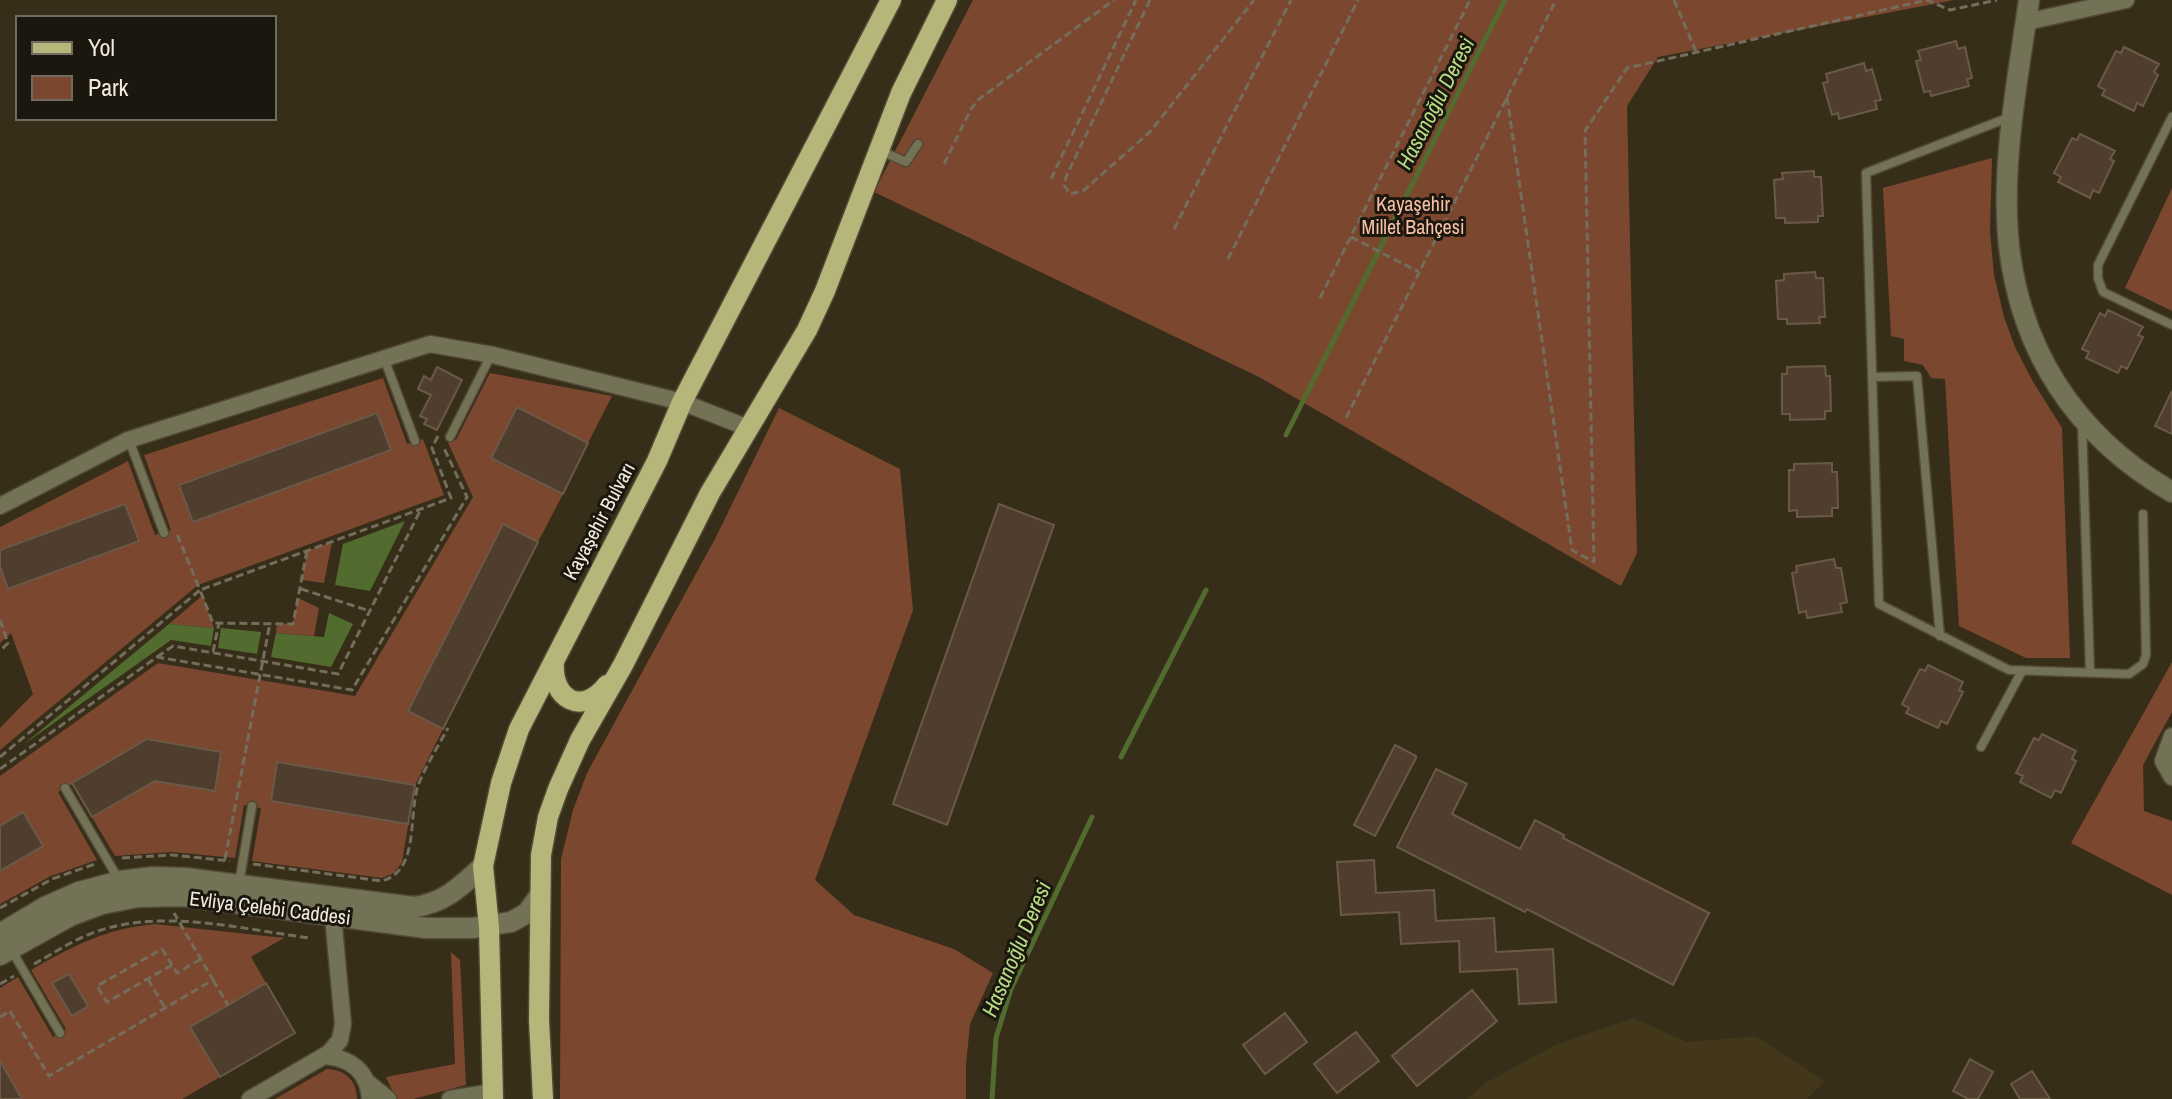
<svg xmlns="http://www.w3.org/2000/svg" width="2172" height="1099" viewBox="0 0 2172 1099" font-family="'Archivo Narrow',sans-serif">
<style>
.built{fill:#42361b}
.green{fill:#7b472f}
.water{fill:#526b2e}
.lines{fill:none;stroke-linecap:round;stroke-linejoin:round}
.stream{stroke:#526b2e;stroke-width:5}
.building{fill:#4f3e2e;stroke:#6b5948;stroke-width:2}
.service-casing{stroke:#514936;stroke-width:11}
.minor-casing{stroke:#514936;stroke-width:19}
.tertiary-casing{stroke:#514936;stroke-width:23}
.primary-casing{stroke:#514936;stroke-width:23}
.path{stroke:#756d5c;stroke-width:3;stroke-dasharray:8 4;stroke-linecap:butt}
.service{stroke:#737257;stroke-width:8}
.minor{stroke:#737257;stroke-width:16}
.tertiary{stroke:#737257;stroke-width:20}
.primary{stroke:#b6b57a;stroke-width:20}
.labels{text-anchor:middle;stroke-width:6;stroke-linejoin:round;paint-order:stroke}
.park-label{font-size:20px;fill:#f8c0a8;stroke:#1b170e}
.street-label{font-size:20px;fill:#f2ece0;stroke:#1b170e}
.water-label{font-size:22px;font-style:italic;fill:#b6dc84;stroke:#1b170e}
</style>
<rect width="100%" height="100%" fill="#372e1a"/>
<path class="built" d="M1633 1018 1687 1042 1756 1036 1825 1081 1807 1099H1467L1487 1082 1555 1045Z"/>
<path class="green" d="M973 0H1954L1658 57 1627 106 1637 553 1621 586 1259 377 874 192Z
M1992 158 1990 232 1994 275 2004 317 2015 347 2032 380 2062 428 2070 658H2026L1959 626 1945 379 1931 378 1923 365 1904 361V339L1891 336 1883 188Z
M2172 188V311L2125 288Z
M490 373 612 396 588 443 517 408 492 458 563 494 538 542 503 524 408 711 443 729 415 785 402 862 394 873 382 878 252 861 261 808 244 805 235 858 172 852 115 856 72 784 58 792 97 860 51 876 0 904V776L158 663 355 696 473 497 444 434 456 440Z
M383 378 407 444 423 439 444 495 198 585 0 750V728L33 694 11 633 0 643V527L128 461 155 535 171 530 144 455Z
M779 408 900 469 913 610 815 880 854 915 954 949 993 973 970 1024 966 1065V1099H560L561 859 573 810 587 773 716 537Z
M332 542 324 583 302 580 307 551Z
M203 595 214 628 169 624Z
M298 598 319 608 314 636 276 633 277 624 293 623Z
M2172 662V712L2143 765 2144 811 2172 821V895L2071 843Z
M155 924 284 938 251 957 266 983 191 1027 220 1077 182 1099H22L0 1061V988L18 977 53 1037 66 1029 31 970C72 946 108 928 155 924Z
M451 952 460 960 466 1085 413 1099H396L386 1077 455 1064Z
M327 1069C346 1070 357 1081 357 1099H275Z"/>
<path class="water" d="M405 521 370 591 335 585 343 544Z
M329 613 353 624 331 667 271 657 276 633 324 637Z
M169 624 214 628 211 646 171 640 23 745Z
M221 628 261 632 257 654 218 648Z"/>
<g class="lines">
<path class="stream" d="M1286 435 1505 0
M1121 757 1206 590
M992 1099 996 1038 1011 989 1092 817"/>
</g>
<path class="building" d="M1956 41 1958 49 1965 47 1972 78 1967 79 1969 86 1931 96 1930 91 1924 92 1916 61 1921 60 1918 51Z
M2124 47 2159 64 2154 72 2158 75 2143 106 2137 103 2134 111 2102 95 2105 90 2098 86 2116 51 2121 53Z
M1864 63 1866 71 1872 69 1881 100 1875 101 1877 109 1839 119 1838 113 1832 115 1823 83 1828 82 1826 74Z
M2080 134 2115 151 2110 159 2114 161 2099 193 2093 190 2090 198 2058 182 2061 177 2054 173 2072 138 2077 140Z
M1814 171V177H1821L1823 216H1818V222L1785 223V218H1776L1774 180 1783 179 1782 173Z
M1815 272 1816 278H1823L1825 317H1819L1820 323 1787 324V319H1778L1776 281 1784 280V274Z
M2108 310 2143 327 2138 335 2143 337 2127 369 2121 366 2118 373 2086 358 2089 352 2082 349 2100 313 2105 316Z
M1825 366 1826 376H1830L1831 411H1825V419L1790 420V414H1782V374H1787V367Z
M437 367 462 380 437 430 424 424 427 419 420 416 431 395 418 389 424 376 431 380Z
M2172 391V434L2155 426Z
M517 407 588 443 563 494 491 458Z
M377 413 391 450 193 522 179 485Z
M1832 463V472H1837L1838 508H1832V516L1797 517V510L1789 511V470H1794V464Z
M125 504 139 541 8 589 0 567V550Z
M999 504 1054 525 947 825 893 804Z
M503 524 538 542 443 729 408 711Z
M1834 559 1836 568H1841L1847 602 1840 604 1842 612 1807 618 1806 611 1799 613 1792 573 1797 572 1796 566Z
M1928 665 1963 682 1959 690 1963 692 1947 724 1941 721 1938 728 1906 713 1909 708 1902 704 1920 669 1925 671Z
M2042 734 2076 751 2072 759 2076 761 2061 793 2055 790 2051 798 2020 782 2023 776 2016 773 2034 738 2039 740Z
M147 739 221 752 215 791 155 781 92 817 72 783Z
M1395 745 1416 756V758L1375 836 1354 825Z
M277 762 415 785 408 824 271 801Z
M1436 769 1467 784 1452 814 1520 849 1535 820 1564 835 1563 838 1709 913 1673 985 1527 909 1525 912 1397 847Z
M23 812 43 846 0 871V826Z
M1374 860 1376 893 1434 890 1436 921 1494 918 1496 952 1553 949 1556 1002 1519 1004 1517 969 1460 972 1459 941 1401 944 1399 912 1341 915 1337 862Z
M69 974 88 1006 72 1016 52 983Z
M266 983 295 1033 220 1077 190 1027Z
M1472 990 1497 1021 1417 1086 1392 1056Z
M1285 1013 1307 1042 1265 1074 1243 1045Z
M1356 1032 1379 1061 1337 1093 1314 1064Z
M1970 1059 1993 1072 1978 1099H1968L1953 1091Z
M0 1061 22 1099H0Z
M2032 1071 2050 1099H2020L2011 1084Z"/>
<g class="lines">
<g class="service-casing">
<path id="service" d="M2010 117 1866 173 1879 604 2009 670 2129 674 2143 664 2146 655 2143 514
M2172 117 2098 265V278L2103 292 2172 325
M879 150 906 162 918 144
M384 358 415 441
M1872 377 1917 376 1940 636
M2082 424 2090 672
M450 437 491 355
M129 440 164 533
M1981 747 2022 671
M65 788 119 880
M239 884 252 806
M12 951 60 1033"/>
</g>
<g class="minor-casing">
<path id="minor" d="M2026 22 2126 0
M0 506 128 440 430 344 493 355 682 402 748 428
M2172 736 2163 761 2172 777
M325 1056C351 1058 368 1071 370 1099
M367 1082 388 1099
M250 1099 329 1053 340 1040 343 1024 333 916
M450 1099 493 1092"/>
</g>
<g class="tertiary-casing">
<path id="tertiary" d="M2029 0C2018 77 2002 158 2008 236 2018 349 2075 436 2172 492
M0 934 45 907 79 892 120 881 153 877 185 878 414 907C445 903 461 886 483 866
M0 955 70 916 102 904 138 897 183 896 426 928H473L511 922 527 913 540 895"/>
</g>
<g class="primary-casing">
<path id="primary" d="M554 662C551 699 582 717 607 685
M493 1099 489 927 483 866 501 783 519 729 657 461 682 402 891 0
M543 1099 539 1020 541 855 548 817 558 789 580 740 623 665 710 493 807 330 825 291 901 93 947 0"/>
</g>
<path class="path" d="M1150 0 1066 177 1064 185 1070 194 1083 191 1150 132 1254 0
M1674 0 1697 54
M1507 97 1572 550 1594 562 1585 131 1627 68 1927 0 1950 10 1997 0
M944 164 971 109 978 100 1114 0
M1051 179 1136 0
M1174 229 1291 0
M1351 237 1419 272
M1228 259 1358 0
M1320 298 1470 0
M1346 418 1556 0
M307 551 293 624 213 623 200 590 451 498 432 448 438 436
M301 589 370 611
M0 620 8 643 0 651
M213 652 219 623
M157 657 173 646 338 674 421 509
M0 757 200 590 177 534
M0 769 157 657 352 690 467 497 443 446
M122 858 172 855 230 861
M225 859 270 623
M253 864 382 881C421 870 407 814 419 783 427 764 438 746 448 728
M0 908 52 879 95 864
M34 964C54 953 73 940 95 932 163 908 240 929 310 938
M172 965 107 1002 97 986 162 949 177 973 201 959
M148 979 165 1008
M213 980 228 1005
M0 984 14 976
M0 1017 10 1011 49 1076 213 980 174 913"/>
<use href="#service" class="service"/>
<use href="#minor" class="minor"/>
<use href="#tertiary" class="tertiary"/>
<use href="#primary" class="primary"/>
</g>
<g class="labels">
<g class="park-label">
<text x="1413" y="211">Kayaşehir<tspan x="1413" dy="23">Millet Bahçesi</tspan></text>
</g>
<g class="street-label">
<text transform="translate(599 521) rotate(-62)" y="7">Kayaşehir Bulvarı</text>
<text transform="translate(270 908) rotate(7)" y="7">Evliya Çelebi Caddesi</text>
</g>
<g class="water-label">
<text transform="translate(1435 103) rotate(-63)" y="8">Hasanoğlu Deresi</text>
<text transform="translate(1016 949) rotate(-67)" y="8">Hasanoğlu Deresi</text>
</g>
</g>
<rect x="16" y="16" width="260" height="104" fill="#1b170e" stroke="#716c62" stroke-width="2"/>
<rect x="32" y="42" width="40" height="12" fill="#b6b57a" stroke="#716c62" stroke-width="2"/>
<text x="88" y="56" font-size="24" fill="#f2ece0">Yol</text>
<rect x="32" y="76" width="40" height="24" fill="#7b472f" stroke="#716c62" stroke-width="2"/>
<text x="88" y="96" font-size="24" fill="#f2ece0">Park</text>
</svg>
